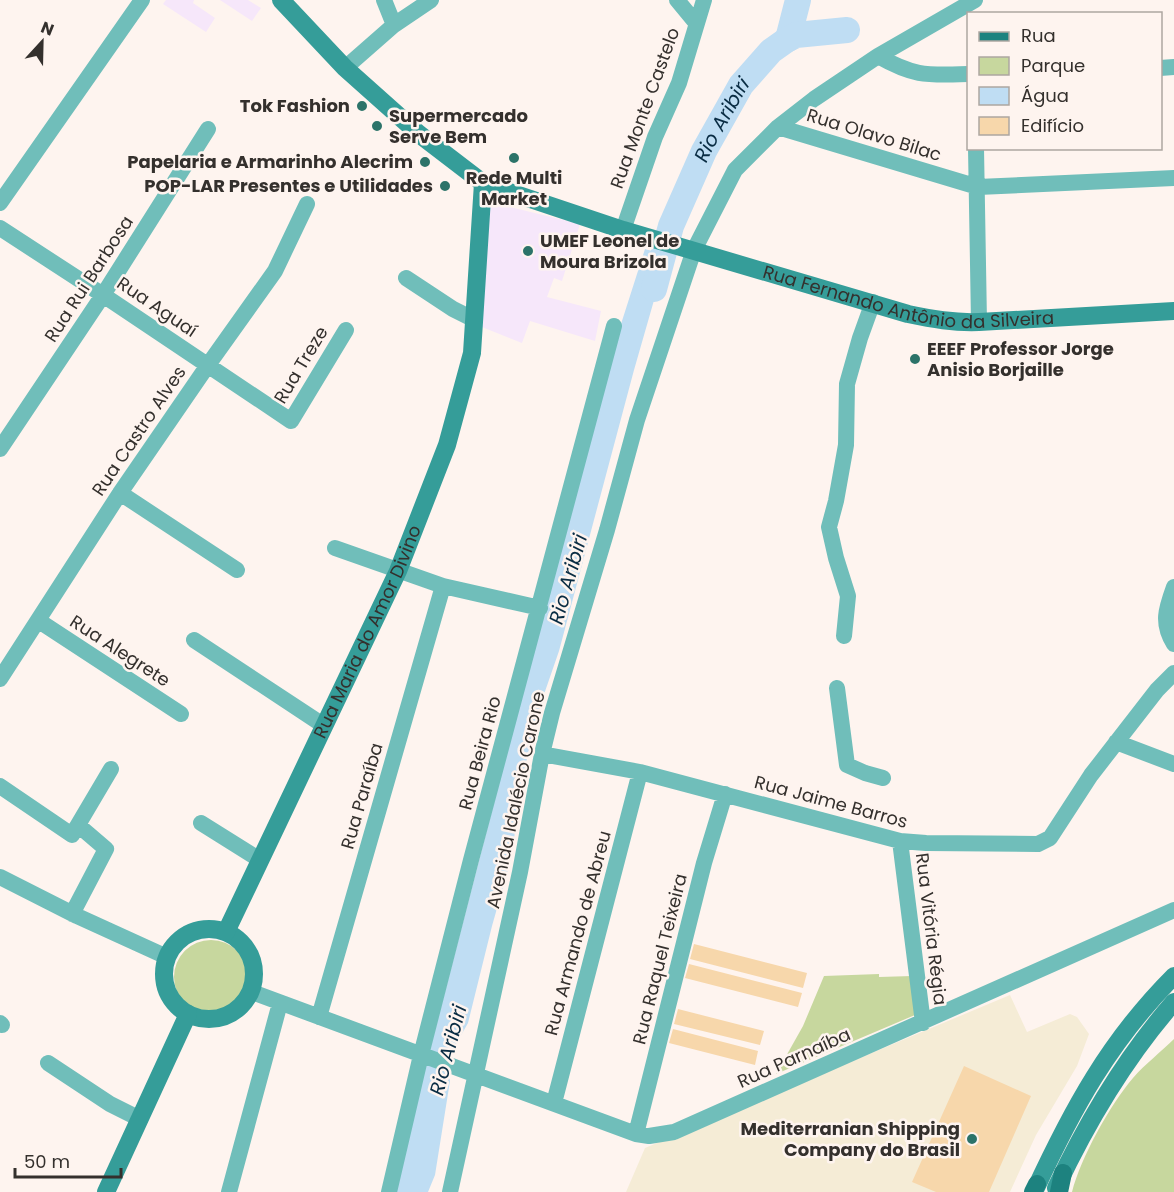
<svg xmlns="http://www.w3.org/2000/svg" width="1174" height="1192" viewBox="0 0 1174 1192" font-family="Poppins,sans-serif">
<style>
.industrial{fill:#f5ecd6}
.education{fill:#f6e7fa}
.green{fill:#c7d79e}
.water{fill:#bfddf3}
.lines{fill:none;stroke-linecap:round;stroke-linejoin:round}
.river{stroke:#bfddf3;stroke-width:26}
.building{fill:#f7d7ab}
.street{stroke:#70beba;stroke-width:16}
.secondary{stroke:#359d99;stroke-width:18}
.primary{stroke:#1d827f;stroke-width:18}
.poi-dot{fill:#2c7369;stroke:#fef4ef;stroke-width:2}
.labels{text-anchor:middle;stroke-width:5;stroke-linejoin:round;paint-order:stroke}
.poi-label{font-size:18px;font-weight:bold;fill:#34302d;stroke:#fef4ef;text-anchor:end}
.street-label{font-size:18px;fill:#34302d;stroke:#fef4ef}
.water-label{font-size:20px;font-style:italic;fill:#092c43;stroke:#fef4ef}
</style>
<rect width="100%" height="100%" fill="#fef4ef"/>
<path class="industrial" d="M1010 995 1027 1032 1070 1014 1077 1017 1089 1034 1077 1066 1036 1135 1010 1192H626L645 1148Z"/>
<path class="education" d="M166 0H194L193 3 215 18 206 32 163 4Z
M220 0H248L261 8 252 21Z
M489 202 580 224 562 281 554 278 547 297 601 311 595 341 530 321 522 343 477 325Z"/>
<path class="green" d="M174 977a37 37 0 1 1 74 0a37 37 0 1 1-74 0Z
M879 974V977L912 976 915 1015 776 1074 803 1026 824 976Z
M1174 1039V1192H1072C1081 1157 1110 1105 1133 1078 1145 1064 1161 1052 1174 1039Z"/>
<path class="water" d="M645 249 667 255 634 370 559 651 541 703 518 794 514 841 509 866 492 926 468 1023 451 1053 447 1066 450 1081 435 1175 428 1192H393L606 371Z"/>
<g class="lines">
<g class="river">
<path d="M788 39 798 0"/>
<path id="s1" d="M654 289 671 226 704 151 741 85 771 51 788 39 796 35 847 30"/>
</g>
</g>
<path class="building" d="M694 944 807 973 803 988 690 959Z
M689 964 802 993 798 1007 685 978Z
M678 1009 764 1031 760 1045 674 1024Z
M673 1029 758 1051 755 1065 669 1043Z
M964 1066 1031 1096 989 1192H936L912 1182Z"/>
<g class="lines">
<path class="street" d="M384 0 394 25
M677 0 696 23
M878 56C915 77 927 75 968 74
M345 68 394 25 431 0
M1160 68 1174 67
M778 127 978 187 1174 178
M976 148 979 322
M0 203 142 0
M0 228 103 295 291 421 346 330
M623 230 655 137 679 83 704 0
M406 278 453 309 475 320
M0 449 103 295 208 129
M120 493 237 570
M335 548 443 586 540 608
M1174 587C1166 609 1161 623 1174 644
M39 621 181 714
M844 636 848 596 836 558 829 527 836 501 846 445 847 384 860 338 873 302
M194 640 323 725
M0 679 120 493 208 365 275 271 307 204
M837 688 847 765 865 773 883 778
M1116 742 1174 764
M542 754 640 772 900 841 926 843 1038 844 1050 838 1091 775 1157 690 1174 673
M0 786 72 835 111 769
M201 823 260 860
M900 841 923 1023
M0 877 77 916 167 957
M72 914 106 849 78 825
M252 992 636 1134 649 1136 674 1132 1174 910
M319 1017 443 586
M0 1023 2 1025
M48 1063 110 1104 140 1119
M554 1103 640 772
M636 1134 704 863 725 794
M229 1192 280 1003
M389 1192 421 1055 471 860 614 326
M450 1192 520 872 542 754 552 713 607 530 637 420 694 250 735 170 778 127 814 99 878 56 975 0"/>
<g class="secondary">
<path id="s2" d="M281 0 345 68 419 134 483 183 623 230 908 314C932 319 954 323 979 322L1174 311"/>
<circle cx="209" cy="974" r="45"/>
<path id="s3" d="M226 932 398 571 447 445 472 353 483 183"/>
<path d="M1056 1188C1088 1120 1125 1058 1174 1002"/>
<path d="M106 1192 188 1014"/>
<path d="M1034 1192C1072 1110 1109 1041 1174 976"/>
</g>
<path class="primary" d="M1033 1192 1037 1184
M1059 1192 1063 1173"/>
</g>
<g class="poi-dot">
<circle cx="362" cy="106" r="6"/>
<circle cx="377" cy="126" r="6"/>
<circle cx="514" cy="158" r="6"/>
<circle cx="425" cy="162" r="6"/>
<circle cx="445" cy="186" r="6"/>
<circle cx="528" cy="251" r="6"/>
<circle cx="915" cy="359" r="6"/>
<circle cx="972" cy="1139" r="6"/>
</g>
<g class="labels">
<g class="poi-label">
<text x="350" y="112">Tok Fashion</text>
<text x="389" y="122" text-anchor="start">Supermercado<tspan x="389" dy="21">Serve Bem</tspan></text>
<text x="413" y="168">Papelaria e Armarinho Alecrim</text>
<text x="514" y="184" text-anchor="middle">Rede Multi<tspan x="514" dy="21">Market</tspan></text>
<text x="433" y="192">POP-LAR Presentes e Utilidades</text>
<text x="540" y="247" text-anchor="start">UMEF Leonel de<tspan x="540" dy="21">Moura Brizola</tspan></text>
<text x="927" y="355" text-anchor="start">EEEF Professor Jorge<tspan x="927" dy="21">Anisio Borjaille</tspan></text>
<text x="960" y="1135">Mediterranian Shipping<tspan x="960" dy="21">Company do Brasil</tspan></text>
</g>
<g class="street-label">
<text transform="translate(645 108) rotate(-70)" y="6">Rua Monte Castelo</text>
<text transform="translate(874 135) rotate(17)" y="6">Rua Olavo Bilac</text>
<text transform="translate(89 279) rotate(-57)" y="6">Rua Rui Barbosa</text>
<text dy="6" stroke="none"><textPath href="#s2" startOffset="716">Rua Fernando Antônio da Silveira</textPath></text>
<text transform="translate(157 307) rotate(34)" y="6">Rua Aguaí</text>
<text transform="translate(301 365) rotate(-59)" y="6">Rua Treze</text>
<text transform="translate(139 431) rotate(-56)" y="6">Rua Castro Alves</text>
<text dy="6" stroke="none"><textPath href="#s3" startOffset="332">Rua Maria do Amor Divino</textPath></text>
<text transform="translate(120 651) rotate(33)" y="6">Rua Alegrete</text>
<text transform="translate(480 753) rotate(-75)" y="6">Rua Beira Rio</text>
<text transform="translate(362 796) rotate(-74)" y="6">Rua Paraíba</text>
<text transform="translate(516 800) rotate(-78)" y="6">Avenida Idalécio Carone</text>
<text transform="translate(831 802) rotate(15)" y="6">Rua Jaime Barros</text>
<text transform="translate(931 929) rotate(83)" y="6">Rua Vitória Régia</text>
<text transform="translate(578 933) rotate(-75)" y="6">Rua Armando de Abreu</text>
<text transform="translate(660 959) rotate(-76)" y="6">Rua Raquel Teixeira</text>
<text transform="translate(794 1058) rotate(-24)" y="6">Rua Parnaíba</text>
</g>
<g class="water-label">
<text dy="7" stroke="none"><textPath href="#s1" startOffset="183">Rio Aribiri</textPath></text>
<text transform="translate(568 579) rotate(-74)" y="7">Rio Aribiri</text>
<text transform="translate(448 1050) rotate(-75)" y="7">Rio Aribiri</text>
</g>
</g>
<rect x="967" y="12" width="195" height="138" fill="#fef4ef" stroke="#ada6a1" stroke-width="1.5"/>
<rect x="979" y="32" width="30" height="9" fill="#1d827f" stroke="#ada6a1" stroke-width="1.5"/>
<text x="1021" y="42" font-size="18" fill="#34302d">Rua</text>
<rect x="979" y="57" width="30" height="18" fill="#c7d79e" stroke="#ada6a1" stroke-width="1.5"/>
<text x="1021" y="72" font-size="18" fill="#34302d">Parque</text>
<rect x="979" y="87" width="30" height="18" fill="#bfddf3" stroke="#ada6a1" stroke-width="1.5"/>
<text x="1021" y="102" font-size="18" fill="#34302d">Água</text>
<rect x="979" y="117" width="30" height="18" fill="#f7d7ab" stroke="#ada6a1" stroke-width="1.5"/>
<text x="1021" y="132" font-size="18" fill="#34302d">Edifício</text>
<g transform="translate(42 42) rotate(22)" stroke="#fef4ef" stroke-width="4.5" paint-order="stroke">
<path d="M0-4.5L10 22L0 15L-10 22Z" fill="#34302d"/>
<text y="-9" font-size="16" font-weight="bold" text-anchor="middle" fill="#34302d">N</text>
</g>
<path d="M15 1168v9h106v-9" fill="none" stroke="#34302d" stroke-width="3"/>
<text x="24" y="1168" font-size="18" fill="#34302d" stroke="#fef4ef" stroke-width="4.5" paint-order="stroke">50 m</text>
</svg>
